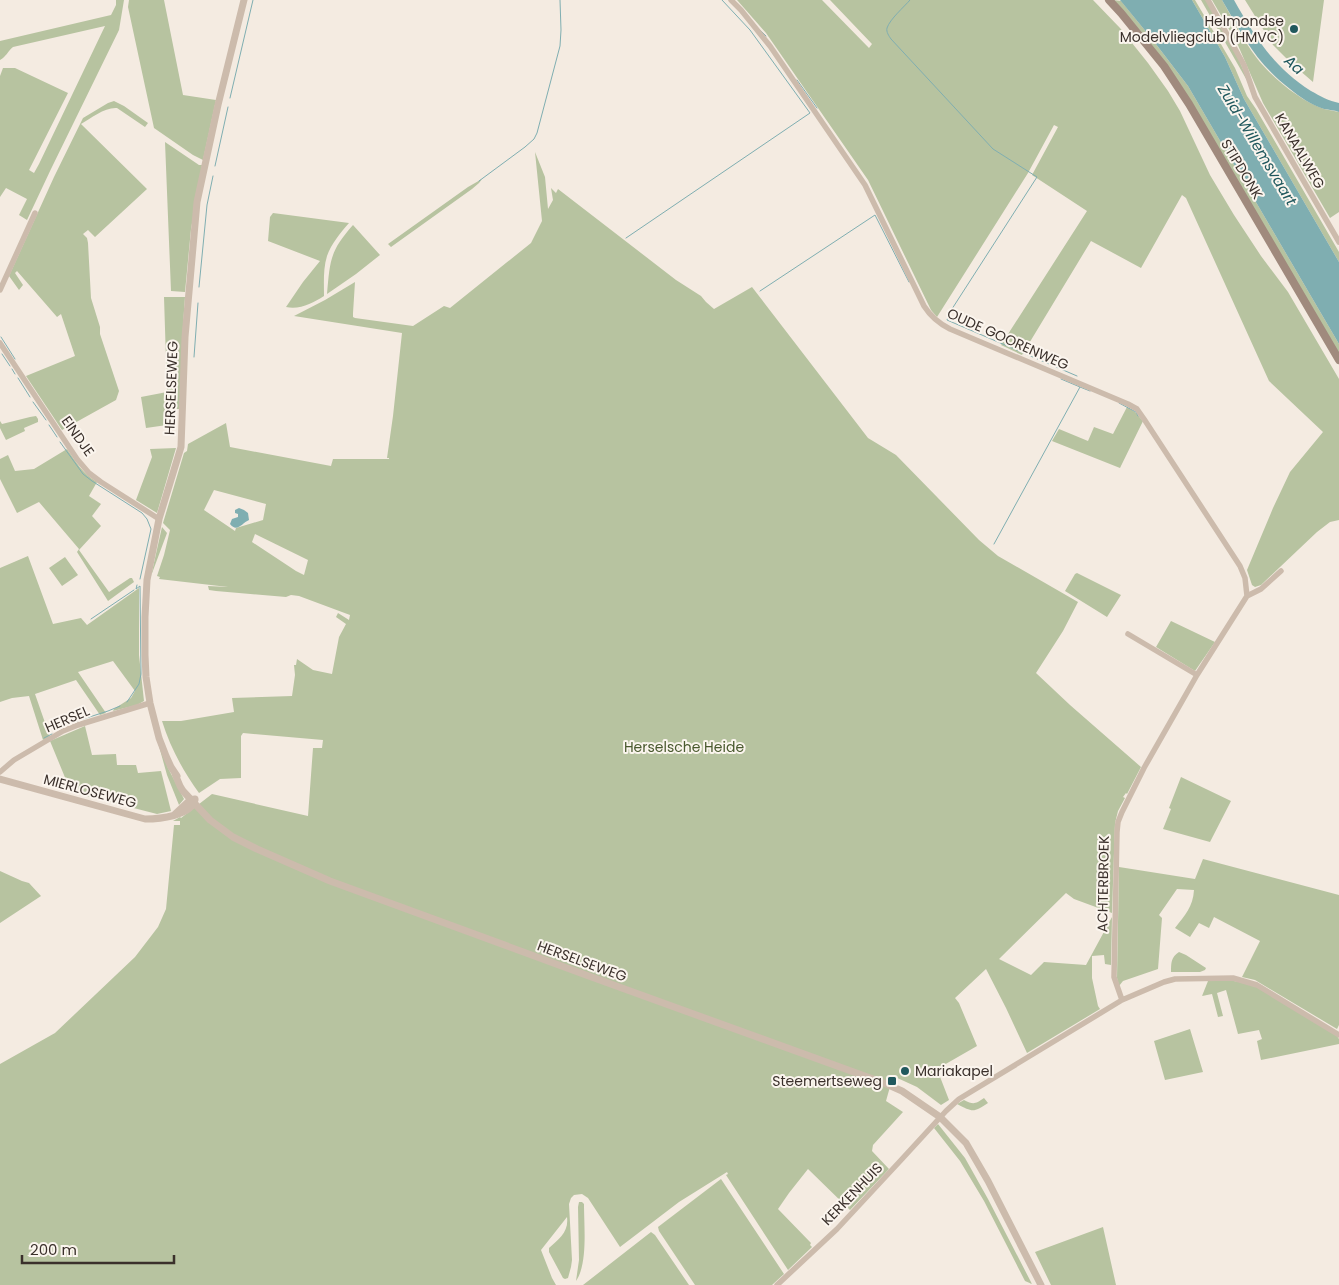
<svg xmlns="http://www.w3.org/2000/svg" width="1339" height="1285" viewBox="0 0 1339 1285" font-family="Poppins,sans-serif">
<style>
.green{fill:#b7c3a0;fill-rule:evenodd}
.water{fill:#7faeb1}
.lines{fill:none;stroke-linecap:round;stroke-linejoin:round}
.stream{stroke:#7faeb1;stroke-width:1}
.minor{stroke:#ccbbac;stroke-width:5.5}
.tertiary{stroke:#ccbbac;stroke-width:7}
.secondary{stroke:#a08a7d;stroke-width:8}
.poi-dot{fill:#20585d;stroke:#fbf5ee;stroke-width:2}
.labels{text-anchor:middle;stroke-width:4;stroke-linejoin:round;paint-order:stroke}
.poi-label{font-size:14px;fill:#3a302b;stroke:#fbf5ee;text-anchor:end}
.street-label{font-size:14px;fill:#3a302b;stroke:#fbf5ee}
.park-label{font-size:14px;fill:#49592e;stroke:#fbf5ee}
.water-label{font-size:15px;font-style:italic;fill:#20585d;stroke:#fbf5ee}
</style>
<rect width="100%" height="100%" fill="#f4ebe1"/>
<path class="green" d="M116 0H124L119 30 51 169 27 220 19 215 27 199 6 188 0 197V76L3 68H15L68 93 29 170 34 173 39 164 105 26 13 47C8 51 6 57 0 60V41L111 15 116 5Z
M129 0H164L183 95 216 100 203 160 193 155 154 128 128 7Z
M737 0H822L869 48 872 44 830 0H1093L1120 28 1148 63 1168 91 1180 111 1210 175 1234 215 1261 256 1288 292 1339 379V520L1330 522 1317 532 1261 585 1255 587 1252 585 1247 570 1273 508 1290 472 1323 432 1269 381 1186 198 1182 195 1141 268 1091 241 1022 355 1001 345 1087 211 1032 175 1058 127 1054 125 1028 173 937 317 931 310 868 180 766 33Z
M1113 0 1121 1 1152 39 1188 86 1339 344V354L1201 119Z
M1192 0H1195L1235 68 1247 96 1256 109 1339 252V262L1244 99 1225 57Z
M1201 0H1207L1233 45 1249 84Z
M1212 0H1222C1233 19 1243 40 1256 57 1271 77 1300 101 1324 109 1329 110 1334 111 1339 112V212L1330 218 1263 103 1237 43Z
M1245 0H1324L1313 82 1291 63 1273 45Z
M114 101 124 106 148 123 145 127 117 108C105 107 91 118 81 124L147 189 95 237 88 230 83 234 87 238 88 243 91 298 100 327V334L119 391 116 400 62 430 26 376 75 356 61 314 57 317 17 271 15 273 23 285 19 290 9 276 54 177 83 118 108 103Z
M165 142 199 165H202L191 229 185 292 171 291Z
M535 152 545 177 548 209 553 200 551 188 556 193 558 189 676 280 701 296 706 302 714 309 752 287 868 438 896 455 979 540 998 556 1078 602 1063 631 1036 673 1070 705 1141 767 1127 794 1126 793 1123 797 1125 798 1118 811 1115 823 1112 913 1074 899 1066 893 999 959 1031 975 1044 962 1086 965 1112 917 1111 965 1105 964 1104 955 1092 956V978L1098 1006 1100 1009 1027 1053 1006 1008 986 969 955 998 959 1003 977 1046 937 1069 949 1100 941 1105 917 1087 893 1076 886 1101 903 1112 873 1145 872 1151 889 1169 850 1210 808 1169 789 1193 778 1209 811 1243 810 1245 812 1247 788 1270 726 1175 728 1174 727 1172 679 1202 620 1247 588 1198 582 1194 574 1195 571 1198 569 1204 572 1260 571 1267 568 1278 565 1279 563 1278 549 1252V1248C559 1239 569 1232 567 1217L541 1250 552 1278 556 1285H0V1064L55 1033 135 957 158 927 166 909 174 825H180V821H173L180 817 181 818 212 794 308 816 313 748H322L323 740 243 733 241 736V778L220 779 199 793C183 771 170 747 162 721H181L234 712 232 698 292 696 295 675 294 665H296L297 659 313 670 332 674 339 637 346 624 336 617 338 613 349 620 350 615 299 596 291 595 286 597 216 591 209 590 208 586 228 587 159 579 160 577 157 576 164 555 170 530 163 523 184 453 187 451 188 444 226 423 230 447 331 466 333 459H389V458H387L393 416 402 333 294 316 325 300 355 282 353 313V317L355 318 413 326 444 306 450 308 531 243 542 221ZM214 490 266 504 263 520 236 528 235 531 204 510ZM255 534 308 560 304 575 296 571 252 542Z
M482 179 479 183 472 189 391 247 388 244 468 187Z
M273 213 349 223C341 232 331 244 327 256 323 269 324 283 324 296 313 303 300 310 286 307L303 282 320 261 268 241 270 217Z
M353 225 380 255 356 274 327 294C330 260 330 251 353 225Z
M164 297H185L183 325 181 409H168L167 425 146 428 141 397 167 392Z
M1127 407 1135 412 1143 421 1120 468 1052 441 1059 429 1088 441 1094 427 1113 434Z
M30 417 36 416 38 419V422L24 428 25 431 6 440 0 428V421L2 424Z
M176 448 157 513 136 500 152 457 150 449Z
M67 449C76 462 83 474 97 482L89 496 101 504 92 516 101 526 79 550 109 592 130 578H132L134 582 108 601 77 552 79 549 39 502 17 513 0 479V459L8 455 15 471 34 469Z
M162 527 167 533 151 576Z
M28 556 53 624 81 618 87 625 139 588V655L144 701 137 705 113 711 114 709 131 698 135 691 113 661 78 672 106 713 100 715 76 680 35 694 50 737 43 740 29 696 12 698 0 702V568Z
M65 557 78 575 62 586 49 568Z
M1077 573 1121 595 1107 617 1065 591 1075 574Z
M1171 621 1215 642 1195 671 1156 647Z
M85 726 92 755 116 754 117 765H136L138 773 161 771 171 811 157 814 71 792 50 741Z
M157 739 168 768 184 799 179 805 167 775Z
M1181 777 1231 801 1210 842 1163 829 1171 809 1169 808Z
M1203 859 1339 895V1025L1337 1029 1255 980 1242 977 1260 941 1214 917 1209 928 1199 923 1190 937 1175 928C1185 915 1193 907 1194 890L1177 889 1159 915 1162 918 1158 969 1123 981 1119 986 1117 978 1119 867 1195 879Z
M0 871 22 881 29 883 41 896 0 923Z
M1179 952 1186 955 1206 968 1205 970 1200 972H1171C1171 963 1171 957 1179 952Z
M1208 981H1234L1254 985 1337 1036 1339 1039V1044L1261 1060 1257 1041 1262 1039 1259 1030 1238 1034 1226 990 1217 993 1223 1016 1218 1017 1212 994 1202 996Z
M1190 1029 1203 1072 1165 1080 1154 1041Z
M984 1098 988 1103C973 1113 973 1112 957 1104L964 1100C974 1105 975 1104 984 1098Z
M938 1124 965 1158 988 1199 1032 1284 1025 1281 984 1201 960 1161 934 1128Z
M721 1179 784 1274 772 1285H695L659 1231 658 1227Z
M579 1202H582L584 1204C584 1225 588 1264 576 1281L579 1260 578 1207Z
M1103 1227 1116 1285H1051L1035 1252Z
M651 1232 655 1235 689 1285H583Z"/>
<path class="water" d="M1120 0H1192L1225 57 1244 99 1339 262V344L1188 86 1152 39Z
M1222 0H1234C1255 37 1274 68 1311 91 1320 96 1329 101 1339 103V112C1334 110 1329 110 1324 109 1311 105 1300 97 1290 89 1256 63 1243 36 1222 0Z
M239 508 244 510 248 513 249 520C242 523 237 533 230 524L232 519 238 517V514L235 513V510Z"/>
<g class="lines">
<path class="stream" d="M910 0C904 7 890 19 887 28 886 32 889 36 891 39L993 149 1037 177 950 312 947 320 1077 376
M760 30 766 36
M797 80 817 108
M230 98 253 0
M215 166 228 107
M479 181 525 147 534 139 537 133 560 46 561 30 560 0
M626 238 810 113 750 30 722 0
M199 287 207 205 213 176
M760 291 875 215 909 282
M1 337 15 359
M2 354 10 366
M194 357 198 303
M12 369 15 374
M18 378 30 397
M1080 387 1090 391
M33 402 46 420
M1119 403 1136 412 1138 416
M49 425 57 437
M60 442 83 474 92 481 142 513 147 519 151 529 140 579
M994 544 1080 387 1061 379
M91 619 134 590
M127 702 139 684 141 674 140 586 136 589 137 585
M77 721 108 711 120 706
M44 738 52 734"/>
<path class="minor" d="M731 0 741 10 770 46 865 185 924 306C931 317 938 323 950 329L1128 404 1137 409 1144 419 1240 566 1245 578 1247 596
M1208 0 1244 65 1255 97 1339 242
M0 290 35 213
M0 343 77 459 89 473 101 482 159 519
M1128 634 1197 675
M0 772 14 760 63 731 78 725 150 703
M1122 1000 1164 982 1175 979 1233 978 1257 985 1339 1035
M777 1285 837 1229 902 1159 946 1111 959 1099 1122 1000 1114 977 1117 832 1118 822 1122 812 1144 768 1197 675 1247 596 1261 589 1281 571"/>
<path class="tertiary" d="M175 774 180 786 183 791 210 820 233 837 257 849 330 881 586 975 884 1083 902 1091 940 1117 966 1143 988 1181 1041 1285
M177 776 171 767 166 756 159 738 150 703 146 677 145 655V617L147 580 159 519 181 447 185 337 197 202 218 105 244 0
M0 779 145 819C159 819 191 816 195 800
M174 815 190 800 195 799"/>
<path class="secondary" d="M1109 0 1121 13 1164 66 1189 104 1339 360"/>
</g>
<g class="poi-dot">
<circle cx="1294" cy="29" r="5"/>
<circle cx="905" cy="1071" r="5"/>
<rect x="887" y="1076" width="10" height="10" rx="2.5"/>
</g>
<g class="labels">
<g class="poi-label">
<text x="1284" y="26">Helmondse<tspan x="1284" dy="16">Modelvliegclub (HMVC)</tspan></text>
<text x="915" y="1076" text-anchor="start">Mariakapel</text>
<text x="882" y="1086">Steemertseweg</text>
</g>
<g class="street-label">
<text transform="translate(1300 151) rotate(60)" y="5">KANAALWEG</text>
<text transform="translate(1242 169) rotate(59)" y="5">STIPDONK</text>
<text transform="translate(1008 339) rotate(24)" y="5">OUDE GOORENWEG</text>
<text transform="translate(171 388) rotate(-88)" y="5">HERSELSEWEG</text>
<text transform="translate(78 436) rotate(55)" y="5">EINDJE</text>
<text transform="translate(67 719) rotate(-23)" y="5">HERSEL</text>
<text transform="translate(90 791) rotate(15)" y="5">MIERLOSEWEG</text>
<text transform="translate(1103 884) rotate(-89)" y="5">ACHTERBROEK</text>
<text transform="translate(582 961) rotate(20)" y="5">HERSELSEWEG</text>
<text transform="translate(852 1194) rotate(-46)" y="5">KERKENHUIS</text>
</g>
<g class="park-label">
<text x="684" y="752">Herselsche Heide</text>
</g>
<g class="water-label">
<text transform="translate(1294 65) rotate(42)" y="5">Aa</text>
<text transform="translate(1257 145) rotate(59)" y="5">Zuid-Willemsvaart</text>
</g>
</g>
<path d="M22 1255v8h152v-8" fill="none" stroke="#3a302b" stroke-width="2.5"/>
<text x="30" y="1255" font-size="15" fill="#3a302b" stroke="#fbf5ee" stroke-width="4" paint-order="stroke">200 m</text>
</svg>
